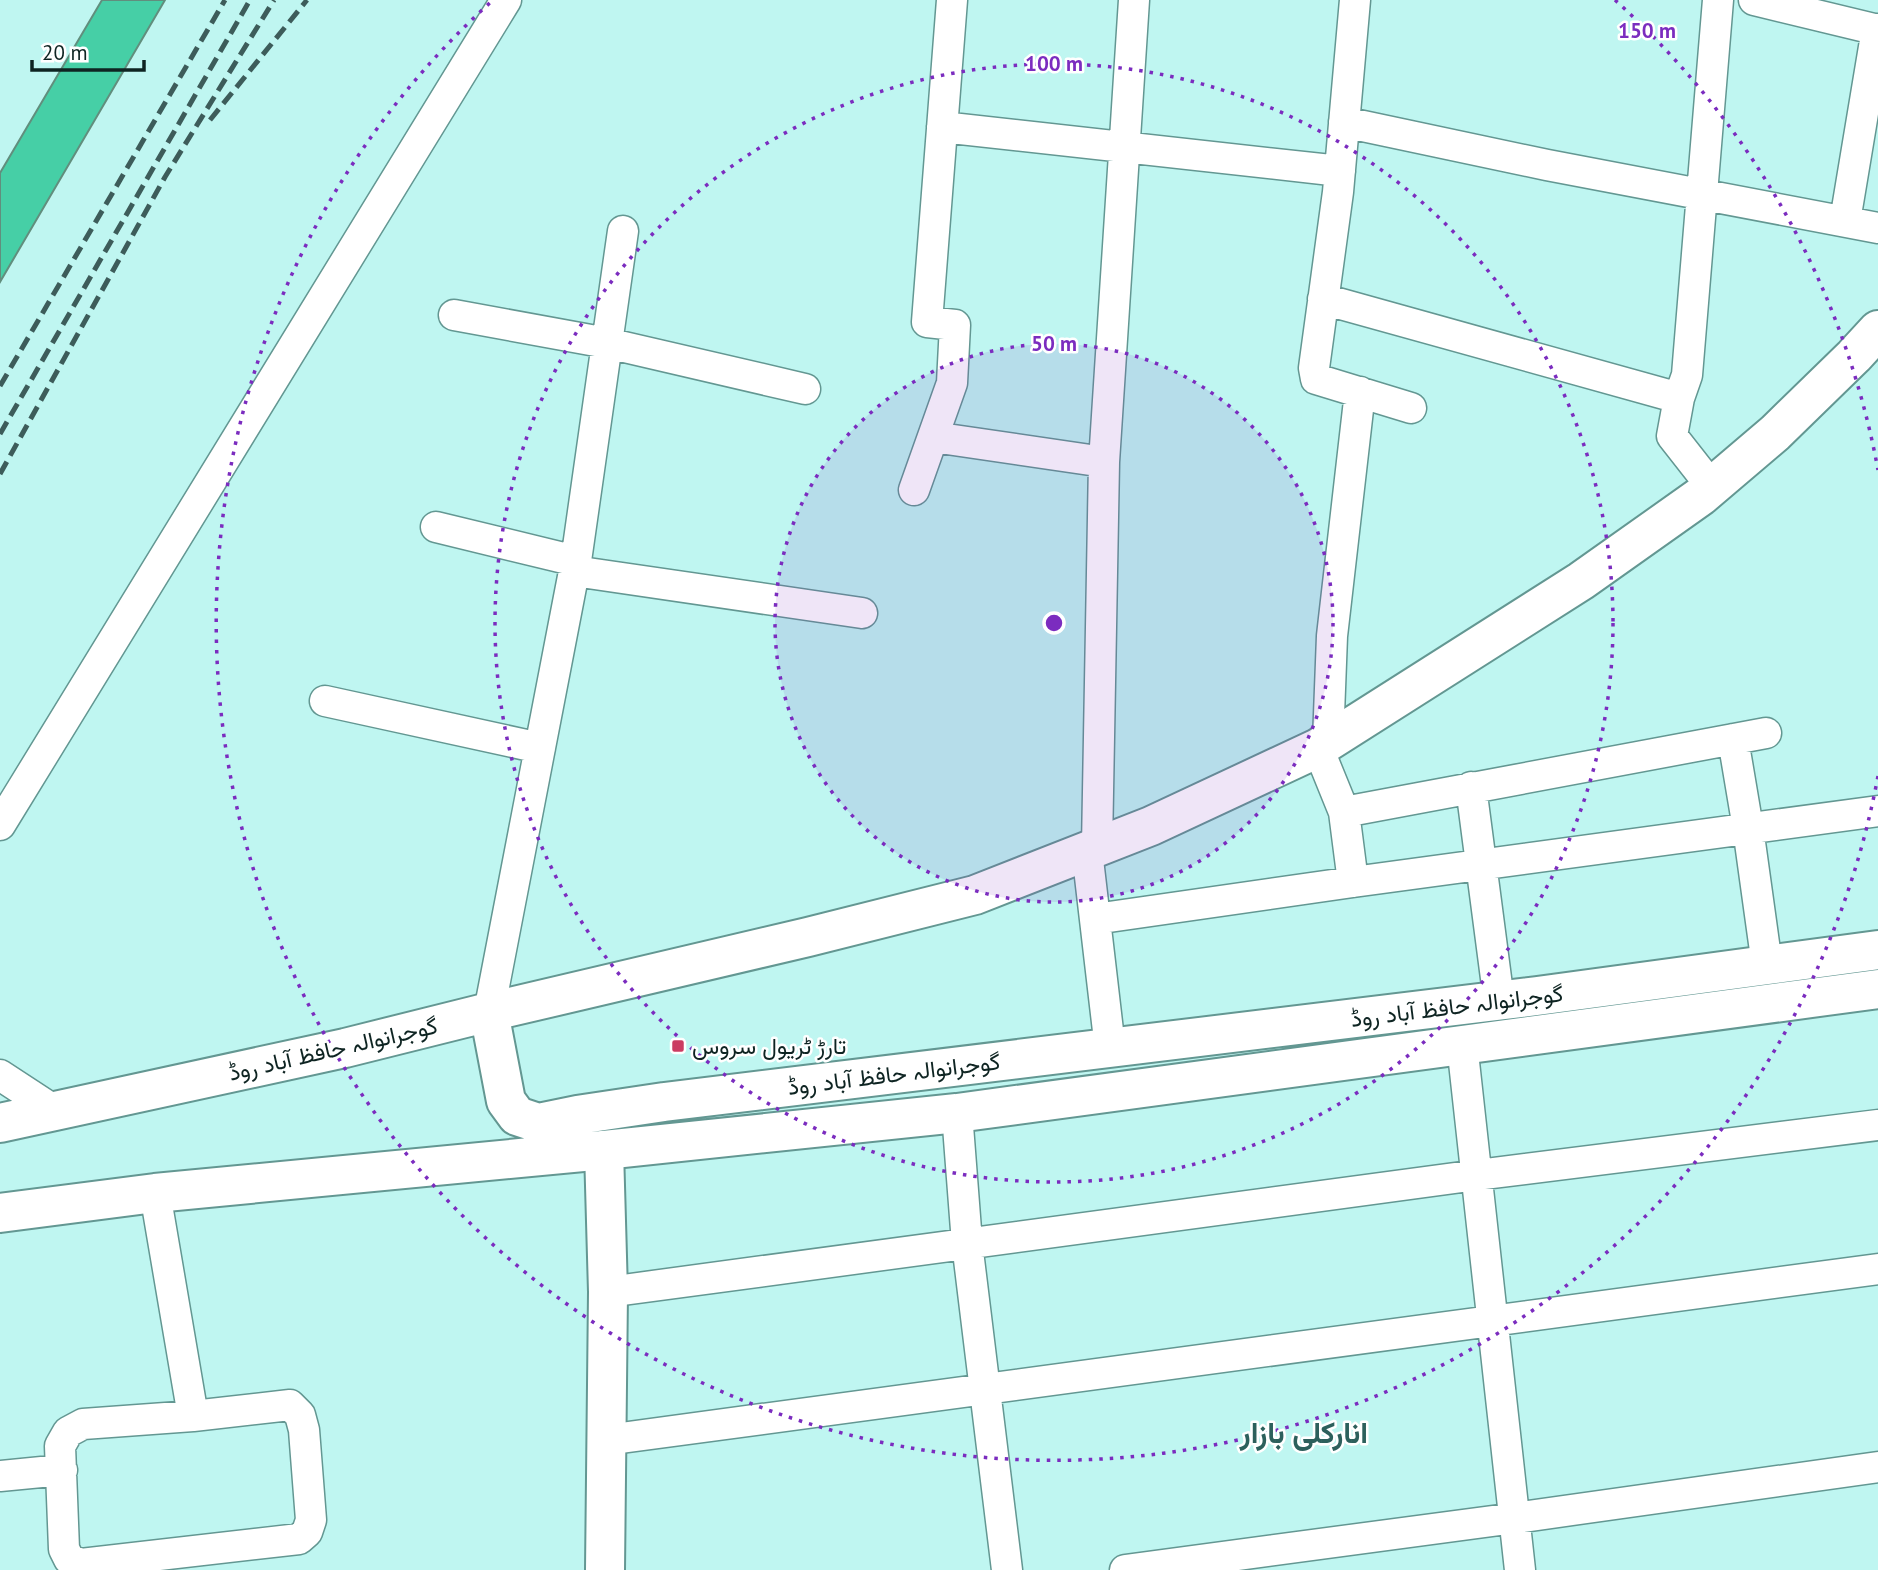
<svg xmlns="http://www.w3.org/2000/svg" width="1878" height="1570" viewBox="0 0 1878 1570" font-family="'PT Sans',Vazirmatn,sans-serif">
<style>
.building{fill:#46cfa6;stroke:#618e7d;stroke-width:2}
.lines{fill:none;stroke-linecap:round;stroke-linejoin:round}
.street-casing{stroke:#639792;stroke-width:33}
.secondary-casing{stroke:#639792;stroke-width:42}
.primary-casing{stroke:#639792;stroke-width:42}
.street{stroke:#fff;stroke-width:30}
.secondary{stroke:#fff;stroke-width:38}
.primary{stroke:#fff;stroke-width:38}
.rail{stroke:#3d5c5a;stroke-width:5;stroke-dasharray:14 7;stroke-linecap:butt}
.ring{fill:none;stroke:#7b2cbf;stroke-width:3.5;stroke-dasharray:3.5 7}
.poi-dot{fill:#cb3c62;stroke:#fff;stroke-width:2.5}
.labels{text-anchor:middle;stroke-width:5;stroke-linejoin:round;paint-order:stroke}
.street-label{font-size:23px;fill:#0e2422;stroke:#fff}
.poi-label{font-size:23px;fill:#0e2422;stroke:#fff;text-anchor:start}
.district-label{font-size:30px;font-weight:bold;fill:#2c605c;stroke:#fff}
.centre{fill:#7b2cbf;stroke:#fff;stroke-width:3.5}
.ring-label{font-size:21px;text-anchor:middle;font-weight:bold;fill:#7b2cbf;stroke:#fff;stroke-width:5;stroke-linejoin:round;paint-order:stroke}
</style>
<rect width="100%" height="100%" fill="#bff6f1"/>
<path class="building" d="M102 0H165L0 282V173Z"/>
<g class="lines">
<g class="street-casing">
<path id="street" d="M1355 0 1338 192 1314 368 1316 379 1411 408
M1754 0 1878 30
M1344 122 1547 165 1878 228
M942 127 1340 171
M1845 221 1877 29
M1323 299 1679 398
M454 315 607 343 805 389
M933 437 1104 462
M1712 487 1672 436 1679 398 1687 375 1718 0
M914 490 952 383 955 325 927 322 952 0
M436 527 576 561
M574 571 862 613
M325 701 540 748
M1733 739 1748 828 1767 965
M1328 741 1332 636 1360 392
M1318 748 1344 812 1353 882
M1471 787 1499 1001
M1344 812 1766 733
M0 825 506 0
M1097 847 1104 462 1134 0
M1087 851 1110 1048
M1095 919 1353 882 1878 811
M489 1012 576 561 623 231
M1462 1044 1520 1570
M0 1075 55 1111
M957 1113 967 1243 1007 1570
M155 1193 193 1416
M608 1292 1477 1175 1878 1125
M290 1405 300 1415 304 1430 311 1520 307 1532 299 1539 81 1564 69 1559 64 1549 60 1446 68 1432 83 1424 193 1416Z
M606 1440 1878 1269
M0 1476 62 1470
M1125 1570 1515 1518 1878 1467"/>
</g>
<g class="secondary-casing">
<path id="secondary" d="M489 1012 808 937 975 895 1151 826 1318 748 1581 581 1701 496 1775 433 1854 356 1878 330
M604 1150 608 1292 605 1570"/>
</g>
<g class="primary-casing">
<path id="primary" d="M0 1123 345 1048 489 1012 506 1101 517 1116 538 1123 577 1115 664 1102 1537 996 1878 950
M0 1213 155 1193 604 1150 957 1113 1878 989"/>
</g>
<use href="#street" class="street"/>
<use href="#secondary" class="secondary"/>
<use href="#primary" class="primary"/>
<path class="rail" d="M210 120 307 0
M0 386 225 0
M0 434 250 0
M0 474 165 177 274 0"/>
</g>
<circle cx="1054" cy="623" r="279" fill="#7b2cbf" fill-opacity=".12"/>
<g class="ring">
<circle cx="1054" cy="623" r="279"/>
<circle cx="1054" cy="623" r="559"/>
<path d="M1878 776A838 838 0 1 1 493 0M1615 0A838 838 0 0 1 1878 470"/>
</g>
<rect class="poi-dot" x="671" y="1039" width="14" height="14" rx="3.5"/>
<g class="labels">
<g class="street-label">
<text transform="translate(1457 1006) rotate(-7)" y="8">گوجرانوالہ حافظ آباد روڈ</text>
<text transform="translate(333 1049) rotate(-13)" y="8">گوجرانوالہ حافظ آباد روڈ</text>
<text transform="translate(894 1074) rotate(-7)" y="8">گوجرانوالہ حافظ آباد روڈ</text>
</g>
<g class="poi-label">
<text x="692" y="1054">تارڑ ٹریول سروس</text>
</g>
<g class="district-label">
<text x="1304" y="1443">انارکلی بازار</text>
</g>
</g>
<circle cx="1054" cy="623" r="10" class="centre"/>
<g class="ring-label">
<text x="1647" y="38">150 m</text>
<text x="1054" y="71">100 m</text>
<text x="1054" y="351">50 m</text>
</g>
<path d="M32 60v10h112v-10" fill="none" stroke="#0e2422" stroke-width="3.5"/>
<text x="42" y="60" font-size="21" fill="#0e2422" stroke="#ffffff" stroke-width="5" paint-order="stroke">20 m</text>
</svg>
